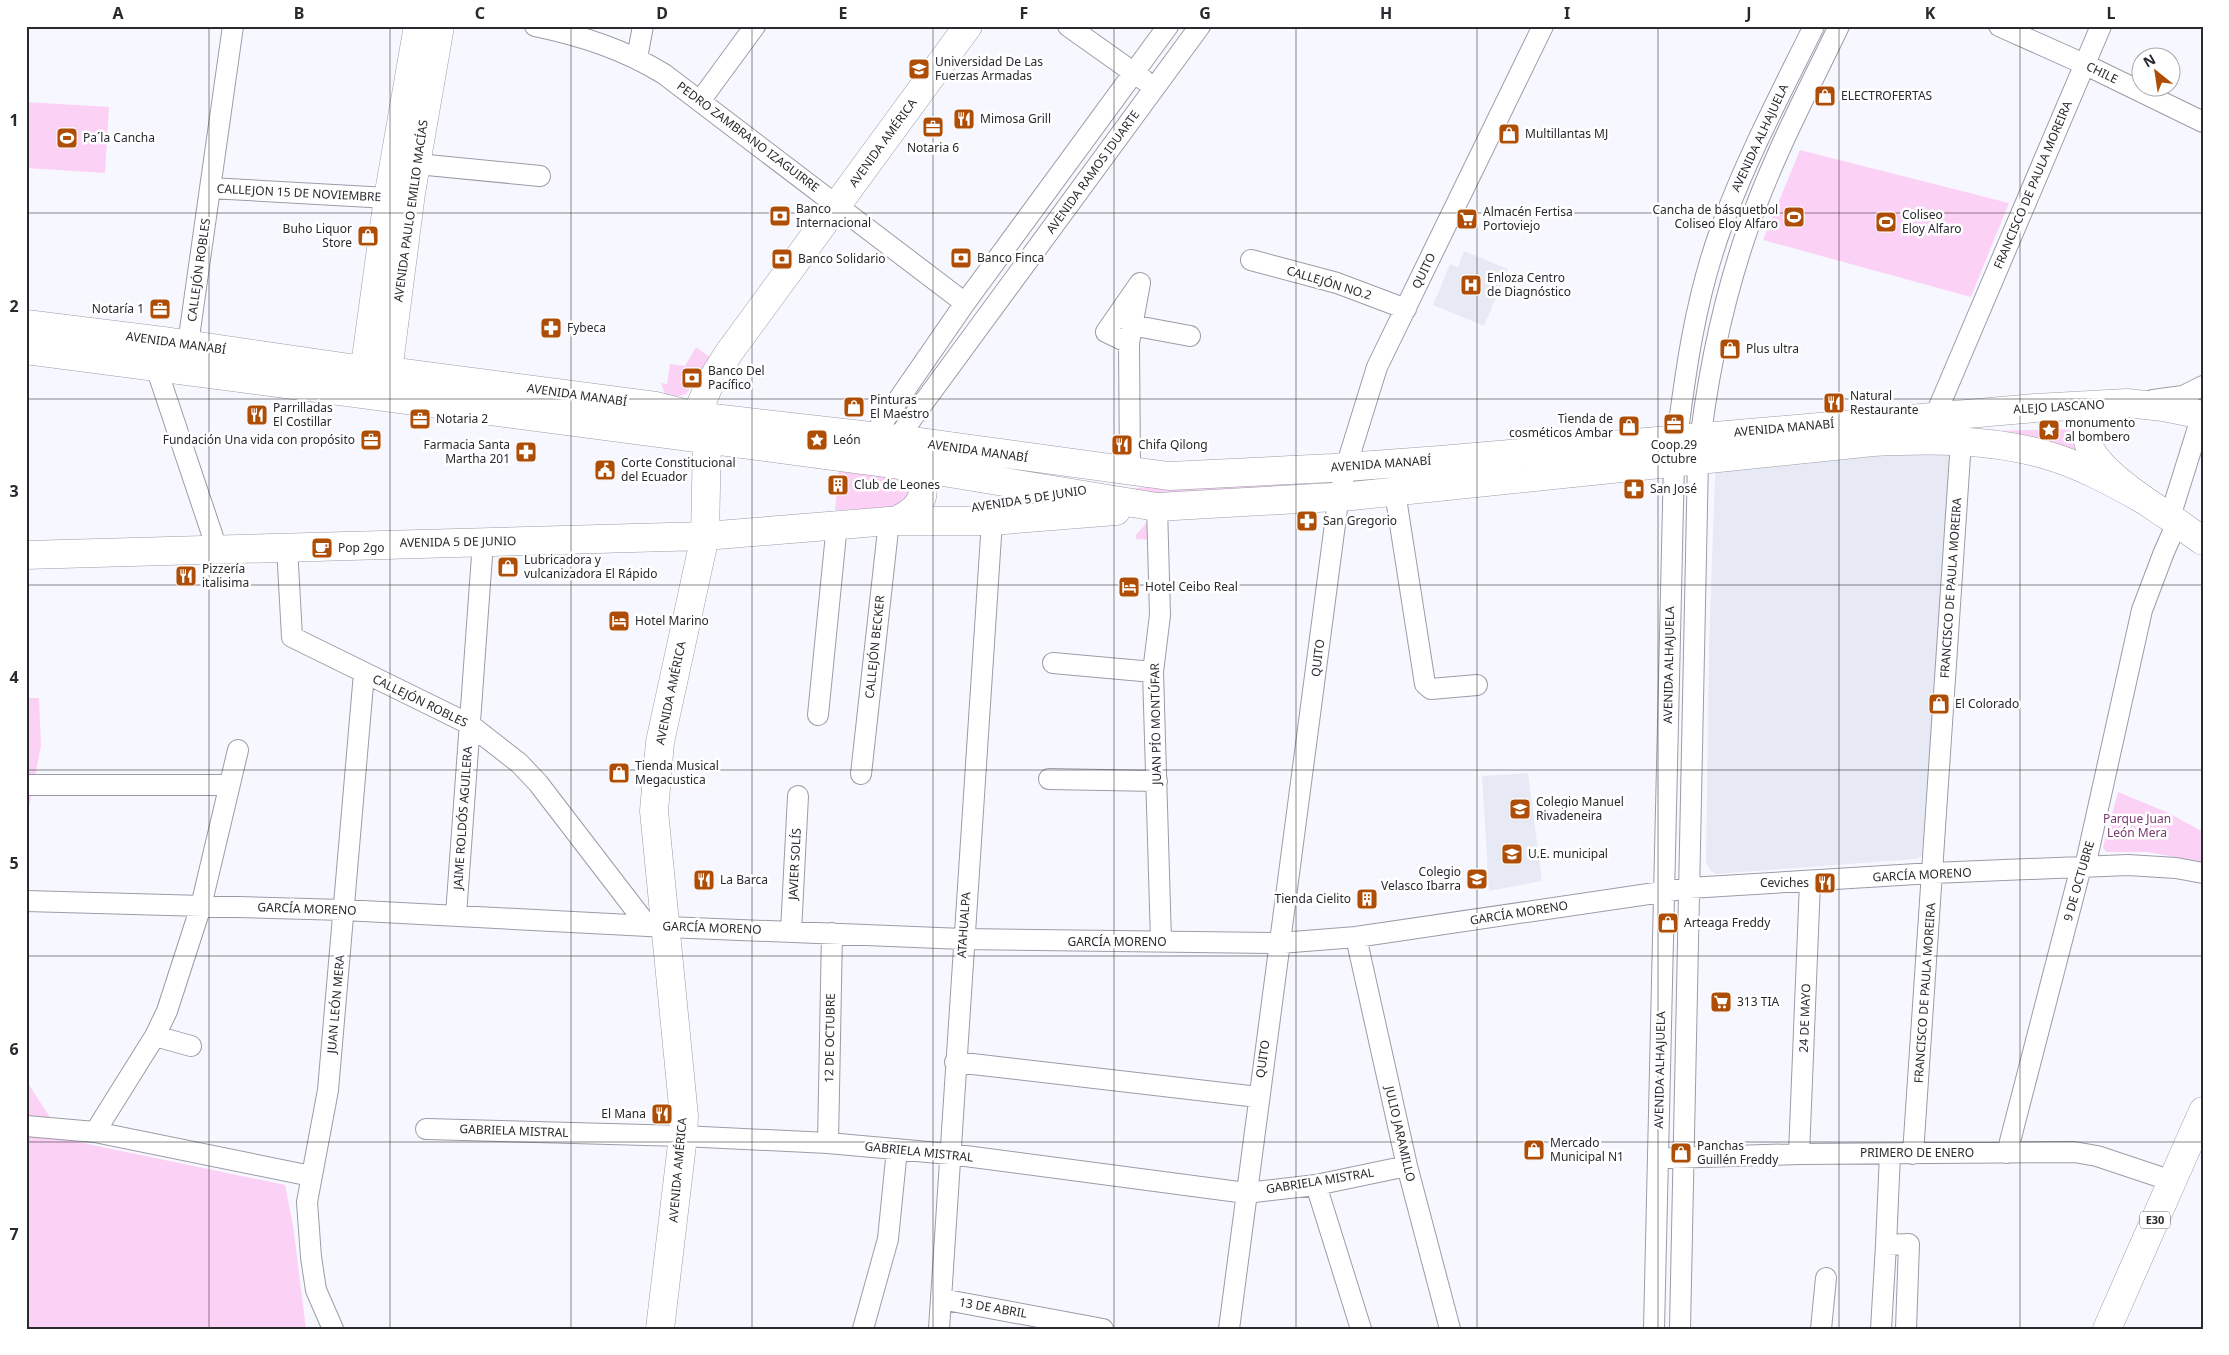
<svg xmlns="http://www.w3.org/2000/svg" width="2229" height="1355" viewBox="0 0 2229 1355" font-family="'Noto Sans',sans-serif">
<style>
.built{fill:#e7e9f4}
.green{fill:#fcd1f6}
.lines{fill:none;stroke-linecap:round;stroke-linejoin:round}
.street-casing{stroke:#9b9ca7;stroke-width:22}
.secondary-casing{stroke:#9b9ca7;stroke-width:29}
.highway-casing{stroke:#9b9ca7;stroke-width:29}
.street{stroke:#fff;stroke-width:20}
.secondary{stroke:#fff;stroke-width:28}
.highway{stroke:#fff;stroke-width:28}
.grid{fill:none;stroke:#292a2e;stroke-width:1;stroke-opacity:0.55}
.labels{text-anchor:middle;stroke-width:5;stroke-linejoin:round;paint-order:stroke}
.shield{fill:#fff;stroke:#696a6d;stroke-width:1}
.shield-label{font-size:11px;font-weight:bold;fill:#292a2e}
.poi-label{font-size:12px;fill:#292a2e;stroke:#fff;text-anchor:start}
.street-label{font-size:12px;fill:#292a2e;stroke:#fff}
.park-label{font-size:12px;fill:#793a73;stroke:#fff}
.neatline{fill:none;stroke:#292a2e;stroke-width:2}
.grid-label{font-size:16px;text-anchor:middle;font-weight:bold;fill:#292a2e}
</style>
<rect width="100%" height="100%" fill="#f7f8ff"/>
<path class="built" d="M1464 251 1508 269 1484 326 1433 305 1450 264 1458 267Z
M1936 446 1947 453 1950 463 1922 856 1916 859 1716 874 1711 871 1706 863 1709 649 1715 474 1721 469Z
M1528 773 1542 881 1489 891 1482 776Z"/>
<path class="green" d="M26 102 109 107 105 173 26 168Z
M1800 150 2009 203 1971 297 1763 240Z
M696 347 711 358 686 394 667 400 661 383 667 384 670 364 685 366Z
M2073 429 2074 444 2076 452 1984 431Z
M839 468 904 475 915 483 904 508 835 510Z
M1304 483 1300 487 1150 494 1130 489 1151 486Z
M1148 521 1156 540 1136 539V535Z
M26 698H39L41 746 26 823Z
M2118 792 2169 813 2203 832V862L2147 852H2106L2103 847Z
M26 1080 64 1139 285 1185 293 1225 306 1329H26Z"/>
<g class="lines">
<g class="street-casing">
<path id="street" d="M535 26C582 36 623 49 664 74L965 303
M1068 26 1144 80
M1999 26 2084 64 2203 122
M637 58 643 26
M700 101 755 26
M417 164 540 176
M210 188 388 198
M1251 260 1337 283 1406 309
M1131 325 1190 336
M1129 343 1106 332 1140 283 1129 343 1130 471
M2153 400 2183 396 2203 386
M867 445 965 303 1168 26
M891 447 1200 26
M1395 492 1425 684 1431 689 1477 685
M1157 507 1160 615 1153 672 1161 941
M2170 517 2202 415
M287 547 292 637 469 724 519 763 538 783 647 925
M217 549 156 367 188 344 233 26
M1053 663 1153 672
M818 715 837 524
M861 774 889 521
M1049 779 1157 781
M26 785H229
M26 901 344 910 667 927 963 939 1280 943 1356 937 1689 888 1933 873 2128 865 2176 868 2203 873
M456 915 483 542
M791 931 798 796
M1356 937 1407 1166 1450 1329
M155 1036 191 1046
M955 1062 1258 1097
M26 1126 95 1132 155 1036 167 1011 201 906 238 750
M426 1129 683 1136 828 1143 950 1154 1246 1193 1316 1185 1407 1166
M95 1132 311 1176
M828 1143 832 933
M2007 1153 2081 867H2085L2142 610 2164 552 2177 523
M1799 1154 1810 882
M1913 1154 1961 441 1935 416 2101 26
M1671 1158 1799 1154 2074 1152 2097 1156 2172 1181
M1316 1185 1361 1329
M1886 1245 1890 1154
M941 1299 1103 1329
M333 1329 316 1290 311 1257 307 1202 328 1090 364 673
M863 1329 888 1239 897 1149
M939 1329 992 521
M1229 1329C1264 1055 1301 782 1337 509L1346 467 1377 367 1543 26
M1654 1329 1674 462C1684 382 1694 299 1723 223 1748 155 1782 91 1814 26
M1680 1329 1698 459C1706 385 1721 308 1745 237 1769 164 1806 95 1839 26
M1821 1329 1826 1278
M1881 1329 1886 1245 1909 1244 1906 1329"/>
</g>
<g class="secondary-casing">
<path id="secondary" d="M26 324 163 341 364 370 388 371 656 406 696 416 897 439 1169 476 1332 468 1440 460 2035 408 2127 403 2163 407 2203 415
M26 350 901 465 1157 507 1352 496 1873 442C1930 439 1988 439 2043 454 2079 464 2112 482 2144 500
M386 387 411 193 440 26
M362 388 388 198 418 26
M2119 405C2105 408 2094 413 2089 426 2075 459 2146 501 2168 516 2180 524 2191 533 2203 541
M901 465C930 479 930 503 901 518
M26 555 705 536 889 521H992L1116 511
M660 1329 683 1136 684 1116 654 811 660 742 705 536 707 439 696 416 710 383 728 354 968 26"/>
</g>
<g class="highway-casing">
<path id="highway" d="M2107 1329 2203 1111"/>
</g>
<use href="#street" class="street"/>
<use href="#secondary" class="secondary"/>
<use href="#highway" class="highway"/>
</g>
<path class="grid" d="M209 26V1329M390 26V1329M571 26V1329M752 26V1329M933 26V1329M1114 26V1329M1296 26V1329M1477 26V1329M1658 26V1329M1839 26V1329M2020 26V1329M26 213H2203M26 399H2203M26 585H2203M26 770H2203M26 956H2203M26 1142H2203"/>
<defs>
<g id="university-square" transform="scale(1.125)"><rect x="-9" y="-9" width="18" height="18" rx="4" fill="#ae4e06" stroke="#fff"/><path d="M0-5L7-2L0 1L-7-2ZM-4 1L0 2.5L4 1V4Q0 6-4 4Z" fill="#fff"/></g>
<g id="shop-square" transform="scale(1.125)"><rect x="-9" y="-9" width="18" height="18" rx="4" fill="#ae4e06" stroke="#fff"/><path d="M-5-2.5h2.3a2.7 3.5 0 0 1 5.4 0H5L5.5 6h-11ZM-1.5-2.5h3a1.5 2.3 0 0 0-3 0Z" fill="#fff"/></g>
<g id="restaurant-square" transform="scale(1.125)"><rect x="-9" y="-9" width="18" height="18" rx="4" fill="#ae4e06" stroke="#fff"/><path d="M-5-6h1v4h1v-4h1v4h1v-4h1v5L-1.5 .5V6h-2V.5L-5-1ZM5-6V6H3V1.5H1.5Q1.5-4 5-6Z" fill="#fff"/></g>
<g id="office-square" transform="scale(1.125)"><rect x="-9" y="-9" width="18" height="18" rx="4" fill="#ae4e06" stroke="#fff"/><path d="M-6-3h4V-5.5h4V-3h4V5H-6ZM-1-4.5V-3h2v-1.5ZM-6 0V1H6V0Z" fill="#fff"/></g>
<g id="stadium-square" transform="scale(1.125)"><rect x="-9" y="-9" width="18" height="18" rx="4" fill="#ae4e06" stroke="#fff"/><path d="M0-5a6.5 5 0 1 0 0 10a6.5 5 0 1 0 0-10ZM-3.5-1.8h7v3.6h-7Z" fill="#fff"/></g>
<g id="bank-square" transform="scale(1.125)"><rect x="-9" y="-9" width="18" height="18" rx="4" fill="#ae4e06" stroke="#fff"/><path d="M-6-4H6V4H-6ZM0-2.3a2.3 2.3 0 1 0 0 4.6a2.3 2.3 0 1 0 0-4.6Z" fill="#fff"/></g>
<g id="supermarket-square" transform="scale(1.125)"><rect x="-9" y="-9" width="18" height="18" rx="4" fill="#ae4e06" stroke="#fff"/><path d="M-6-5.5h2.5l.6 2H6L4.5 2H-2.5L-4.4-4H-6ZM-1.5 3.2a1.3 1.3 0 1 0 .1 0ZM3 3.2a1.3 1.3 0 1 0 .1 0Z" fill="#fff"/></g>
<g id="hospital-square" transform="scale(1.125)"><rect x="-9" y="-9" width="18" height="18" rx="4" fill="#ae4e06" stroke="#fff"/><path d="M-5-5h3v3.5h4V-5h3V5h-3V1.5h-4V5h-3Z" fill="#fff"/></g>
<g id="pharmacy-square" transform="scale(1.125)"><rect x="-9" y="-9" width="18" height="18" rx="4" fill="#ae4e06" stroke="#fff"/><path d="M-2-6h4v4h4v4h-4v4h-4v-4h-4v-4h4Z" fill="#fff"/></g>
<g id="sight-square" transform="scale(1.125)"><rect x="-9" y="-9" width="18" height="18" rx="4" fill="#ae4e06" stroke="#fff"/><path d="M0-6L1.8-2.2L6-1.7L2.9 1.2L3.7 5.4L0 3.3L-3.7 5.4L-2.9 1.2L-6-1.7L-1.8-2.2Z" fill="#fff"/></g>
<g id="civic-square" transform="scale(1.125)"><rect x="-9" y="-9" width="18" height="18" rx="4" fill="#ae4e06" stroke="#fff"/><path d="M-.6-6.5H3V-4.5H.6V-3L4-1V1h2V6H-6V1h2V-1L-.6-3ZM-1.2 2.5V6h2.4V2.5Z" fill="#fff"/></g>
<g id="building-square" transform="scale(1.125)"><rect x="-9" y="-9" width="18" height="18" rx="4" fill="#ae4e06" stroke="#fff"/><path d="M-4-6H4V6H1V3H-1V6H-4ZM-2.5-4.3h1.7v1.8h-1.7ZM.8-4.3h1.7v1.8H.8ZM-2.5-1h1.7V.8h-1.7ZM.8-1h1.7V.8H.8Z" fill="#fff"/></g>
<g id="cafe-square" transform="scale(1.125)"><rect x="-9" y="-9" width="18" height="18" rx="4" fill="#ae4e06" stroke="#fff"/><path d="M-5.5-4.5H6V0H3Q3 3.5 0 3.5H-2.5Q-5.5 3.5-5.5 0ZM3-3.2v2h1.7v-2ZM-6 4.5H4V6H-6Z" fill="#fff"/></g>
<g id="hotel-square" transform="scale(1.125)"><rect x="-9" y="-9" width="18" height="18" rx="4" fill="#ae4e06" stroke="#fff"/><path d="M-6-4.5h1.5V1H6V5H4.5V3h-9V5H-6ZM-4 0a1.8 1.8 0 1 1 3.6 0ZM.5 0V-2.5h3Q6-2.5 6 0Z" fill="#fff"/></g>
<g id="school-square" transform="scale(1.125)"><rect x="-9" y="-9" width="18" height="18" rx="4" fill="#ae4e06" stroke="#fff"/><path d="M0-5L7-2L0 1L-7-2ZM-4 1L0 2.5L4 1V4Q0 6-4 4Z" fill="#fff"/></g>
</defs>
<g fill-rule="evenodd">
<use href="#university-square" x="919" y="69"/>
<use href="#shop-square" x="1825" y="96"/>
<use href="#restaurant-square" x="964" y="119"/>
<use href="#office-square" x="933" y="127"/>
<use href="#shop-square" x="1509" y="134"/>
<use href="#stadium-square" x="67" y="138"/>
<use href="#bank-square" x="780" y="216"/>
<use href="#stadium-square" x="1794" y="217"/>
<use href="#supermarket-square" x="1467" y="219"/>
<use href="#stadium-square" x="1886" y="222"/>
<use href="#shop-square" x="368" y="236"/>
<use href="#bank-square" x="961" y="258"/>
<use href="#bank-square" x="782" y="259"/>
<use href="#hospital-square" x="1471" y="285"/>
<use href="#office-square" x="160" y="309"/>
<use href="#pharmacy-square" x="551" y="328"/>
<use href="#shop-square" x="1730" y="349"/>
<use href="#bank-square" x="692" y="378"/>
<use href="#restaurant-square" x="1834" y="403"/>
<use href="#shop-square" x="854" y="407"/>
<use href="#restaurant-square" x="257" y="415"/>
<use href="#office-square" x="420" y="419"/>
<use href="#office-square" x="1674" y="424"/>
<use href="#shop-square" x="1629" y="426"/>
<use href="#sight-square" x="2049" y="430"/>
<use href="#office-square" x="371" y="440"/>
<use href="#sight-square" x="817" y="440"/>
<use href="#restaurant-square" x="1122" y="445"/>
<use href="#pharmacy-square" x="526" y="452"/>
<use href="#civic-square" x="605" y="470"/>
<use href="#building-square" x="838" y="485"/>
<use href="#pharmacy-square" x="1634" y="489"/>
<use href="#pharmacy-square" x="1307" y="521"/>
<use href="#cafe-square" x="322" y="548"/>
<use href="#shop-square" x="508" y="567"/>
<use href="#restaurant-square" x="186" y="576"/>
<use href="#hotel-square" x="1129" y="587"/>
<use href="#hotel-square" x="619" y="621"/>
<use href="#shop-square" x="1939" y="704"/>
<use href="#shop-square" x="619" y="773"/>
<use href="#school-square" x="1520" y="809"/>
<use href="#school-square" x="1512" y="854"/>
<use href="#school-square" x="1477" y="879"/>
<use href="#restaurant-square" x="704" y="880"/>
<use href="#restaurant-square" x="1825" y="883"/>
<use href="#building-square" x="1367" y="899"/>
<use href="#shop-square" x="1668" y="923"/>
<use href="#supermarket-square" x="1721" y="1002"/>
<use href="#restaurant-square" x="662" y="1114"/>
<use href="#shop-square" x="1534" y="1150"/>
<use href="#shop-square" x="1681" y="1153"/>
</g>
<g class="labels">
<rect class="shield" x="2140" y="1211.5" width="30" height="17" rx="4"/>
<g class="shield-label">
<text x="2155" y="1224">E30</text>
</g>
<g class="poi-label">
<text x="935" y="66">Universidad De Las<tspan x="935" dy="14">Fuerzas Armadas</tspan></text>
<text x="1841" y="100">ELECTROFERTAS</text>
<text x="980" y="123">Mimosa Grill</text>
<text x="1525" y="138">Multillantas MJ</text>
<text x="83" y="142">Pa´la Cancha</text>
<text x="933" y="152" text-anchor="middle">Notaria 6</text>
<text x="796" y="213">Banco<tspan x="796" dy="14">Internacional</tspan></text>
<text x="1778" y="214" text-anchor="end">Cancha de básquetbol<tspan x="1778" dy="14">Coliseo Eloy Alfaro</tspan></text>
<text x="1483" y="216">Almacén Fertisa<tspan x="1483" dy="14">Portoviejo</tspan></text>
<text x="1902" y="219">Coliseo<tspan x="1902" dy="14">Eloy Alfaro</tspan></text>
<text x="352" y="233" text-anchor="end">Buho Liquor<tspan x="352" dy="14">Store</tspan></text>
<text x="977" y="262">Banco Finca</text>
<text x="798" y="263">Banco Solidario</text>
<text x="1487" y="282">Enloza Centro<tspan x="1487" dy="14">de Diagnóstico</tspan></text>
<text x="144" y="313" text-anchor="end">Notaría 1</text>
<text x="567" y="332">Fybeca</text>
<text x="1746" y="353">Plus ultra</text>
<text x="708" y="375">Banco Del<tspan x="708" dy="14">Pacífico</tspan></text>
<text x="1850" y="400">Natural<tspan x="1850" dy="14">Restaurante</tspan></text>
<text x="870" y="404">Pinturas<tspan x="870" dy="14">El Maestro</tspan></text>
<text x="273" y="412">Parrilladas<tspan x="273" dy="14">El Costillar</tspan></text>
<text x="436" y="423">Notaria 2</text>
<text x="1613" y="423" text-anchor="end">Tienda de<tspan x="1613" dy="14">cosméticos Ambar</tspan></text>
<text x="2065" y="427">monumento<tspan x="2065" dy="14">al bombero</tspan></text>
<text x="355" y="444" text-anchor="end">Fundación Una vida con propósito</text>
<text x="833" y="444">León</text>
<text x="510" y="449" text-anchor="end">Farmacia Santa<tspan x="510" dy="14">Martha 201</tspan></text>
<text x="1138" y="449">Chifa Qilong</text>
<text x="1674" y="449" text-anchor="middle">Coop.29<tspan x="1674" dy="14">Octubre</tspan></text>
<text x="621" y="467">Corte Constitucional<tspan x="621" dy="14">del Ecuador</tspan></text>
<text x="854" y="489">Club de Leones</text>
<text x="1650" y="493">San José</text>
<text x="1323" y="525">San Gregorio</text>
<text x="338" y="552">Pop 2go</text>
<text x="524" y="564">Lubricadora y<tspan x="524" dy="14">vulcanizadora El Rápido</tspan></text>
<text x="202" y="573">Pizzería<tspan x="202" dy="14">italisima</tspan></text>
<text x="1145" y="591">Hotel Ceibo Real</text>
<text x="635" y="625">Hotel Marino</text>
<text x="1955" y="708">El Colorado</text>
<text x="635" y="770">Tienda Musical<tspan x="635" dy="14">Megacustica</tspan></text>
<text x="1536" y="806">Colegio Manuel<tspan x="1536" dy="14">Rivadeneira</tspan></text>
<text x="1528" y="858">U.E. municipal</text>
<text x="1461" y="876" text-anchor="end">Colegio<tspan x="1461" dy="14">Velasco Ibarra</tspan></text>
<text x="720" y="884">La Barca</text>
<text x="1809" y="887" text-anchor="end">Ceviches</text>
<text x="1351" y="903" text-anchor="end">Tienda Cielito</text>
<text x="1684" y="927">Arteaga Freddy</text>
<text x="1737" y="1006">313 TIA</text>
<text x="646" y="1118" text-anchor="end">El Mana</text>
<text x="1550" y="1147">Mercado<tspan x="1550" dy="14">Municipal N1</tspan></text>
<text x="1697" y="1150">Panchas<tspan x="1697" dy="14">Guillén Freddy</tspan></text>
</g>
<g class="street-label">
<text transform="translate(2102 73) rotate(26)" y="4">CHILE</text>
<text transform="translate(748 137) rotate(37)" y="4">PEDRO ZAMBRANO IZAGUIRRE</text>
<text transform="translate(1760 138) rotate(-65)" y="4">AVENIDA ALHAJUELA</text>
<text transform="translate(883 143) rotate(-54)" y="4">AVENIDA AMÉRICA</text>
<text transform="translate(1093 172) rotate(-54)" y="4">AVENIDA RAMOS IDUARTE</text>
<text transform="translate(2033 185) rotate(-67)" y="4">FRANCISCO DE PAULA MOREIRA</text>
<text transform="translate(299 193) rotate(3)" y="4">CALLEJON 15 DE NOVIEMBRE</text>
<text transform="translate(411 211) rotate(-82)" y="4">AVENIDA PAULO EMILIO MACÍAS</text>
<text transform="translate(199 270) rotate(-82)" y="4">CALLEJÓN ROBLES</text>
<text transform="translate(1424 271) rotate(-64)" y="4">QUITO</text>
<text transform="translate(1329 283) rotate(17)" y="4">CALLEJÓN NO.2</text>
<text transform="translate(176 343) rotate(8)" y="4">AVENIDA MANABÍ</text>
<text transform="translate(577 395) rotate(8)" y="4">AVENIDA MANABÍ</text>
<text transform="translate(2059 407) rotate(-3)" y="4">ALEJO LASCANO</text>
<text transform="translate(1784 428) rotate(-5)" y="4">AVENIDA MANABÍ</text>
<text transform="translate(978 451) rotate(8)" y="4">AVENIDA MANABÍ</text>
<text transform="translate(1381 464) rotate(-4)" y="4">AVENIDA MANABÍ</text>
<text transform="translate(1029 499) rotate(-9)" y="4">AVENIDA 5 DE JUNIO</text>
<text transform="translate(458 542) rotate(-1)" y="4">AVENIDA 5 DE JUNIO</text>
<text transform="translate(1951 588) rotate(-86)" y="4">FRANCISCO DE PAULA MOREIRA</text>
<text transform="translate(875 647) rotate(-84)" y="4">CALLEJÓN BECKER</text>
<text transform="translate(1318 658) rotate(-83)" y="4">QUITO</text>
<text transform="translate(1669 665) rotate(-89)" y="4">AVENIDA ALHAJUELA</text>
<text transform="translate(671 693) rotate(-78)" y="4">AVENIDA AMÉRICA</text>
<text transform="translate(420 701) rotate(26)" y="4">CALLEJÓN ROBLES</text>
<text transform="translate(1156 724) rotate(-91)" y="4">JUAN PÍO MONTÚFAR</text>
<text transform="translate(463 818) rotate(-86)" y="4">JAIME ROLDÓS AGUILERA</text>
<text transform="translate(795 864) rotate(-87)" y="4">JAVIER SOLÍS</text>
<text transform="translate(1922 875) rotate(-3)" y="4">GARCÍA MORENO</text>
<text transform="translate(2079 881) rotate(-74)" y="4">9 DE OCTUBRE</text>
<text transform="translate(307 909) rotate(2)" y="4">GARCÍA MORENO</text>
<text transform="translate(1519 913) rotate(-9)" y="4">GARCÍA MORENO</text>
<text transform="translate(964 925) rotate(-86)" y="4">ATAHUALPA</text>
<text transform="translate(712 928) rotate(2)" y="4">GARCÍA MORENO</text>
<text x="1117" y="946">GARCÍA MORENO</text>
<text transform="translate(1925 993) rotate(-86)" y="4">FRANCISCO DE PAULA MOREIRA</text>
<text transform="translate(336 1004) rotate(-85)" y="4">JUAN LEÓN MERA</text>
<text transform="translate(1805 1018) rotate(-88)" y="4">24 DE MAYO</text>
<text transform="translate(830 1038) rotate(-89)" y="4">12 DE OCTUBRE</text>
<text transform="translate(1263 1059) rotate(-82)" y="4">QUITO</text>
<text transform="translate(1660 1070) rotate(-89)" y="4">AVENIDA ALHAJUELA</text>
<text transform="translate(514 1131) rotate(2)" y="4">GABRIELA MISTRAL</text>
<text transform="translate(1400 1134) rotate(77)" y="4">JULIO JARAMILLO</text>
<text transform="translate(919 1152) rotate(6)" y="4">GABRIELA MISTRAL</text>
<text x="1917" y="1157">PRIMERO DE ENERO</text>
<text transform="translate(678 1170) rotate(-85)" y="4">AVENIDA AMÉRICA</text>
<text transform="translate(1320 1181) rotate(-9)" y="4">GABRIELA MISTRAL</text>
<text transform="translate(993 1308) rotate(10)" y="4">13 DE ABRIL</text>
</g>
<g class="park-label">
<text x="2137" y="823">Parque Juan<tspan x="2137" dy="14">León Mera</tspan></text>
</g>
</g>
<rect width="2229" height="1355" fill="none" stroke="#ffffff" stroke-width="55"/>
<g transform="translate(2156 72) rotate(330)"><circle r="24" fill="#ffffff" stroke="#a9aaab"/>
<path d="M0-4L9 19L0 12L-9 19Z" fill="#ae4e06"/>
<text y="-8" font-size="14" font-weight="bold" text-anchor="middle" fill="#292a2e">N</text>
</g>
<rect x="28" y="28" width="2174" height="1300" class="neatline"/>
<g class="grid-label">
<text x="118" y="19">A</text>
<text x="299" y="19">B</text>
<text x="480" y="19">C</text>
<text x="662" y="19">D</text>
<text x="843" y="19">E</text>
<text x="1024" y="19">F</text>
<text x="1205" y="19">G</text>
<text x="1386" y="19">H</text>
<text x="1567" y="19">I</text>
<text x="1749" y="19">J</text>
<text x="1930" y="19">K</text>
<text x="2111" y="19">L</text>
<text x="14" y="126">1</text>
<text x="14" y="312">2</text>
<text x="14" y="497">3</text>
<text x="14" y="683">4</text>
<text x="14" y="869">5</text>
<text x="14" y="1055">6</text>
<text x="14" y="1240">7</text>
</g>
</svg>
